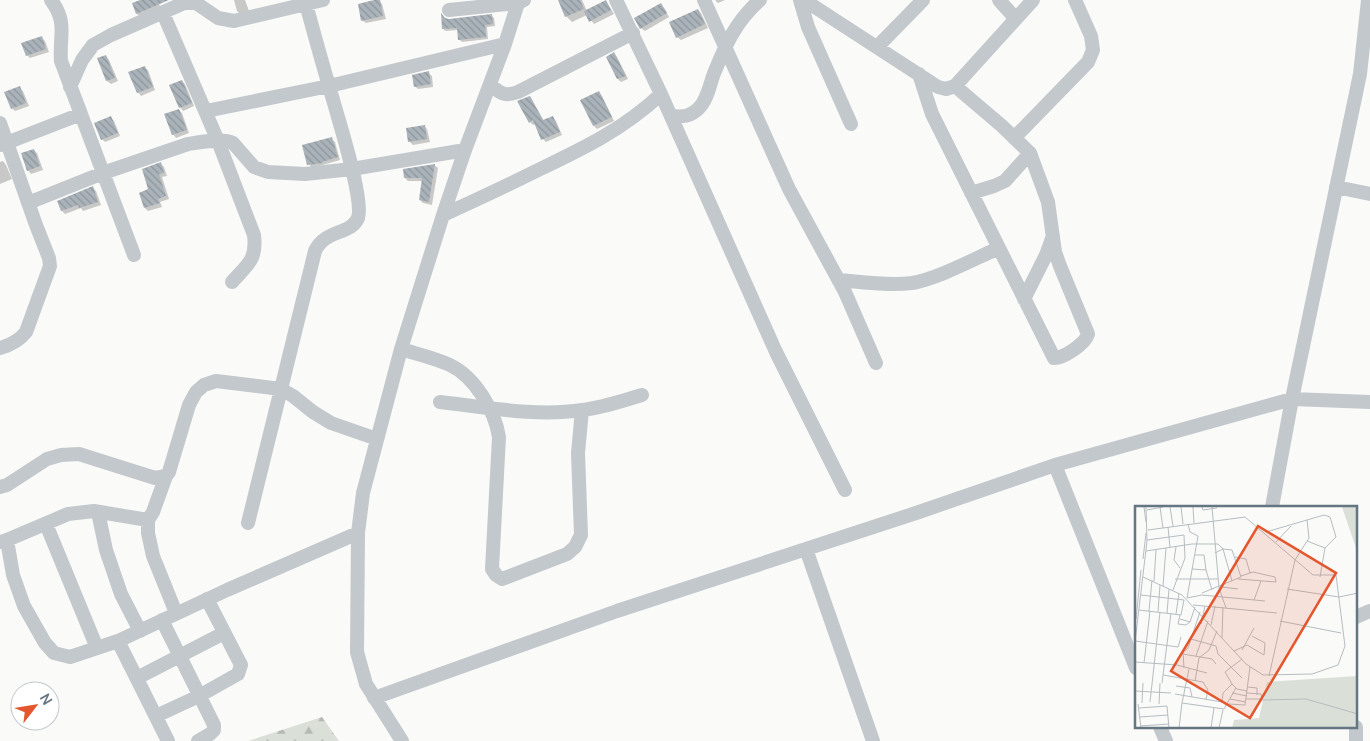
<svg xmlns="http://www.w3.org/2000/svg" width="1370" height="741" viewBox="0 0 1370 741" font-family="Manrope,sans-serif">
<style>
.forest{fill:url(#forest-firs)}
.shadow{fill:#0003}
.building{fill:url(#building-back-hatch)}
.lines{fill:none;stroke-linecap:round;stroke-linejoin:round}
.minor{stroke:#c3c8cc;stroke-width:14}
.inset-road{fill:none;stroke:#b5bdc2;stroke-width:1}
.view{fill:#e4572e;fill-opacity:0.15;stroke:#e4572e;stroke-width:2.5}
.inset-edge{fill:none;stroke:#657683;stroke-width:2.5}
</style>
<defs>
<pattern id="forest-firs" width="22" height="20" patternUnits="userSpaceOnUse" patternTransform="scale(1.25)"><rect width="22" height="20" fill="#dadfd7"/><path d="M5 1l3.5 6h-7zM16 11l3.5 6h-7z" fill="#b4b9b4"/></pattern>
<pattern id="building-back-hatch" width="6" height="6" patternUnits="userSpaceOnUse" patternTransform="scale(1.25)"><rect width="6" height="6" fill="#aab3b9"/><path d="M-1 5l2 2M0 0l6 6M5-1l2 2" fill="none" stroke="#8e969c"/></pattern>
</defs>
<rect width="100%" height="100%" fill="#fafaf8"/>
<path class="forest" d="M322 717 339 741H248Z"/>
<path class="shadow" d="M144 0H157L161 8 141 17 137 14 134 4Z
M234 0H245L249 11 240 14 237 11Z
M379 0 382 4 386 19 366 23 362 20Z
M559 0H582L587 11 606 1 614 14 594 24 587 15 572 22 566 16Z
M715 0H725L718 3Z
M664 8 669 17 645 31 641 28Z
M698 10 701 13 708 28 681 40 677 37Z
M492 16 494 18 495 26 487 27 488 39 462 42 459 39 458 30 445 31 443 28 450 20Z
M41 37 45 41 49 52 30 58 27 55Z
M614 54 617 57 628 79 621 82 618 79 608 57Z
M106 56 109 60 118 81 111 84 107 81 99 59Z
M144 67 148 70 155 90 141 96 138 92Z
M428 73 432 76 433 87 418 89 415 86Z
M182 81 185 84 194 106 183 111 180 107Z
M19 88 23 91 29 106 15 111 12 108Z
M599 92 602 96 614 121 597 129 594 126 582 101Z
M530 97 544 121 553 118 556 121 562 135 546 142 543 139 536 124 533 125 530 122Z
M179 110 182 113 189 133 176 138 173 134Z
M111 118 114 121 120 136 105 142 102 139Z
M424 126 427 129 430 142 413 145 410 142Z
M332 139 335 142 340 160 312 168 309 164Z
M34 150 37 153 43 170 31 174 28 170Z
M3 161 6 165 12 179 0 184V162Z
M161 164 164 167 167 176 162 177 169 199 160 202 162 207 148 211 145 208 140 193 149 190Z
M434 165 438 168 432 205 423 203 420 200 423 181H408L405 178Z
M93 188 96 191 101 205 83 211 81 208 65 214 62 211 59 201Z"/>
<path class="building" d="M140 0H169L136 14 132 3Z
M374 0H380L383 16 361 21 358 4Z
M558 0H580L584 9 565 17Z
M606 0 611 10 589 22 584 11Z
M661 3 667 13 640 29 634 18Z
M698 9 705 24 676 38 669 22Z
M441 13 445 18 449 19 492 14 493 24 485 25 486 37 458 40 457 28 442 29Z
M42 36 46 49 26 56 21 43Z
M614 52 626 76 617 79 606 57Z
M106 55 115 78 106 81 97 58Z
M145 66 153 87 137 93 128 72Z
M429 71 431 84 414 87 412 75Z
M182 80 192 103 179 108 169 85Z
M20 86 26 103 11 109 4 92Z
M599 91 612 117 593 126 580 100Z
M530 96 543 120 553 116 560 132 541 140 533 120 529 123 517 101Z
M179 109 187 130 172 135 164 114Z
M111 116 118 133 101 140 94 123Z
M425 125 427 139 408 142 406 128Z
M332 137 338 157 322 162 323 163 307 165 302 145Z
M34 149 40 166 27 171 21 153Z
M161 162 164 173 159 174 166 196 158 199 160 203 144 208 139 193 148 189 142 169Z
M435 164 429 202 419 200 422 178H404L403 169Z
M93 186 98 202 79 208 78 205 61 211 57 201Z"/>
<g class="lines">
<path class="minor" d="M51 0C68 23 59 35 61 61L134 255
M616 0 661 94 776 352 845 490
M704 0 789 189 845 292 876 363
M800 0 808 27 851 124
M804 0 938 87 946 89 955 86 1033 0
M999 0 1016 19
M449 10 518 3 524 0
M163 13 218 141 254 235C257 260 248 264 232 282
M877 47 923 0
M919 74 932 114 1054 358C1064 358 1085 344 1088 334L1060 266 1055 252 1048 202 1030 153 1002 126 955 86
M490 85C501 93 504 97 518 92L633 33
M70 87 82 60 93 45 111 35 184 3H196L218 18 234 21 323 0
M206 111 329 86 505 44
M671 116C683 117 690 117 699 108 707 100 710 85 713 76 725 46 735 22 760 0
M0 123 36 225 49 258 50 266 26 332C19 341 11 345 0 348
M1014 138 1088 62 1093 50 1091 36 1075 0
M1 145 81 114
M1336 187 1370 194
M971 193 994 186 1005 181 1030 153
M28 203 103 173 188 144C200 142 223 138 233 143L254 167 268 172 305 174 352 169 465 150
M443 215C474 201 504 187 534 172 580 150 623 130 661 94
M839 280C863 282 888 286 912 283 937 279 974 259 999 248
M1024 299 1046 255 1053 236
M401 349C417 354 435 358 450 365 475 377 495 411 499 437L492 569 496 575 502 579 567 554 575 547 581 535 578 453 582 410
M440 402C486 407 535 417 582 410 602 408 622 401 642 395
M1055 465 1136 668
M166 476 153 512 148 520V533L153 556 176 613
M0 487 7 485 47 459 61 455 79 454 155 478 166 476 169 472 189 405 196 392 204 385 216 381 281 389 293 396 313 412 331 423 377 439
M1272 507 1292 399 1360 74 1368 0
M98 512 106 550 121 594 140 631
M248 523 315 251C325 229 351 235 358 218 364 200 340 125 334 103 324 70 315 37 306 4
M46 524 97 648
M7 540 13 575 24 606 45 643 54 653 70 657 118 641 227 590 358 533
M0 542 7 540 68 514 94 511 148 520
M806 549 873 741
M1356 617 1370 611
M162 620 214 725V730L210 734 198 741
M118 641 168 741
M137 678 224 633
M374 698 617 611 919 512 1055 465 1292 399 1370 402
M156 716 199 696 238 674 241 665 207 599
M1160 727 1166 741
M1356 727V741
M402 741 366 684 357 652 358 533 363 493 401 349 443 215 465 150 505 44 519 0"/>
</g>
<g transform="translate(1135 506)">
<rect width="222" height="222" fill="#fafaf8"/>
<path d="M207 1H222V45ZM222 170V222H97L99 214 124 212 132 176Z" fill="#dadfd7"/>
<path class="inset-road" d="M9 1 11 16M25 1 28 22M35 1 38 20M46 1 48 18M58 1 59 17M67 1 68 4 82 2M77 1 84 82 91 102M12 4 28 1M33 21 35 42M131 26 189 9 195 11 201 31 190 42 185 71M12 34 49 29 50 52 38 84M172 35 190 42M141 36 156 20M41 41 39 54 45 62M11 45 57 38H83L88 43 97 44 106 71 67 87M80 47 88 43 97 75M60 49H69L71 64M100 51 111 53 115 67M8 53 11 27M57 63 71 64 77 84M8 71 47 89 111 158 128 169 177 168 203 159 210 140 201 69H178L110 11 13 24M40 73H83M103 73 141 76 140 71 118 66 106 70M19 75 21 44M28 80 31 42M87 81 103 83M152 83 204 91 223 87M6 89 49 94M52 92 63 30 55 26 53 18M52 92 67 89 130 95M119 94 126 75M58 99 142 107M4 104 46 109 49 94M14 105 17 74M23 106 25 79M32 107 34 83M41 108 44 87M1 113 6 64M45 113 55 116 51 119 43 118 45 109M145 115 206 127M55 116 60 101M66 118 70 100M76 119 80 100M87 132 88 101M56 133 81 140 83 148 107 172M0 135 43 141 46 131M0 136 12 35 11 1M107 144 119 122M99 145 112 139 129 149 130 137 117 130M48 148 77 153 81 158M61 150 73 115M0 156 42 159 72 167M9 157 15 105M49 162 48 146 53 142 65 106M54 163 47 197 89 203 101 182M28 169 68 176 73 184 71 193M134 170 160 54 174 32 172 14M60 175 64 152 74 144 82 125M27 177 36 107M97 178 102 183 112 185M41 180 55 182 57 191M113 181 122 182V189M0 185 36 187M97 187 112 190M40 188 87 196 88 187 97 178 90 166 107 153M95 193 111 196M111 193H127L126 188 112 187M127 194 171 193 223 208M15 196 25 106M7 197 8 177M3 198 6 222M24 198 25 177M94 198 110 199 115 161M4 202 32 200 34 222M5 211 33 209M5 220 34 218M44 222 47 197M76 222 79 202M84 222 88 204"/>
<path class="view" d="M123 20 201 67 115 212 36 165Z"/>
<rect width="222" height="222" class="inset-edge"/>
</g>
<g transform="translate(35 706) rotate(59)"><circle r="24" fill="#ffffff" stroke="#c1c8cd"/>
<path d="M0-4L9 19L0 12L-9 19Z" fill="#e4572e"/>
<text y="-8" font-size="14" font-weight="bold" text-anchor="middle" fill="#657683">N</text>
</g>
</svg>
